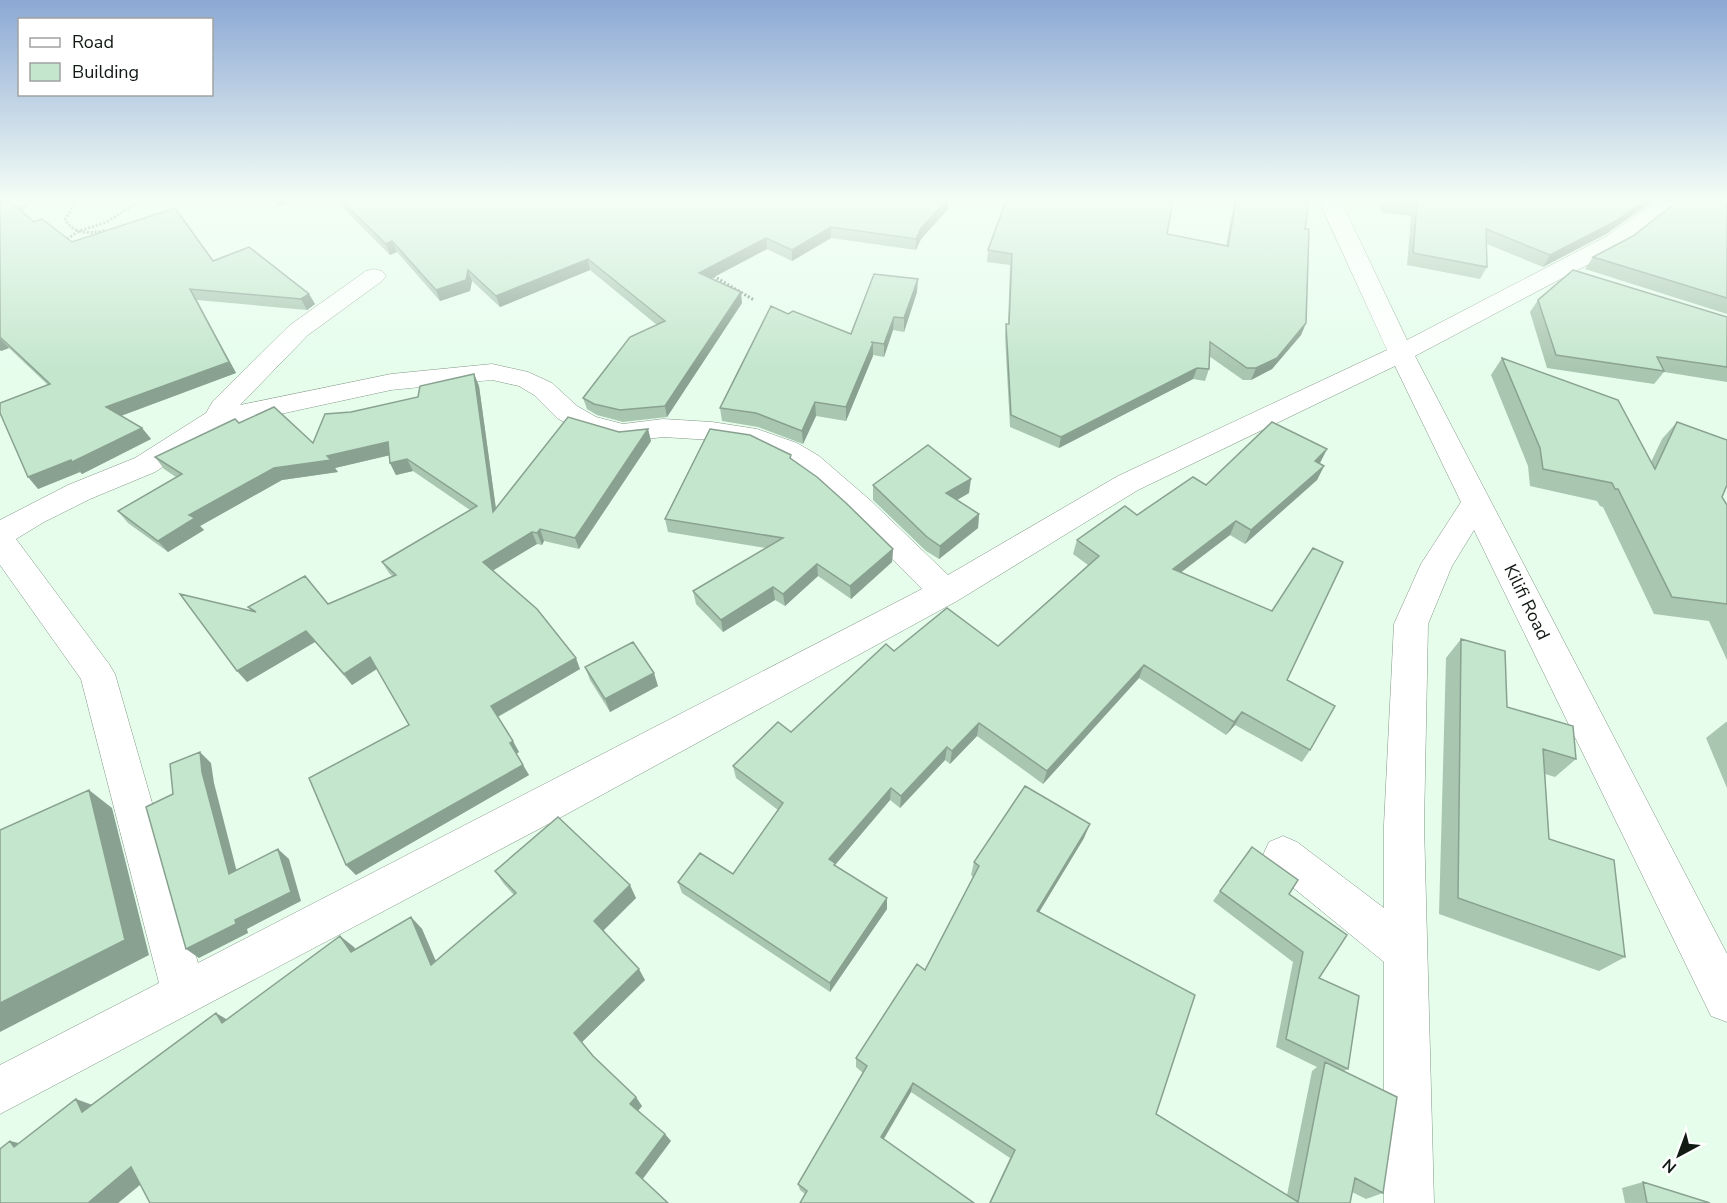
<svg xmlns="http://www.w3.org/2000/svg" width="1727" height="1203" viewBox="0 0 1727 1203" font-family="'Nunito Sans',sans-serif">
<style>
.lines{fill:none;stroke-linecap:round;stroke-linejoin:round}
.minor-casing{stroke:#829787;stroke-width:1}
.path{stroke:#86968a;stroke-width:3;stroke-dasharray:2 2;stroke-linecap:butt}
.minor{fill:#fff;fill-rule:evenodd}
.wall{fill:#a9c6b0}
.shaded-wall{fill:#89a190}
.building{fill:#c4e6cd;stroke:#89a190;stroke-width:1.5}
.labels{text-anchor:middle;stroke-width:6;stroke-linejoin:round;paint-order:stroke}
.street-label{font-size:18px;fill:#121a14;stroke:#fff}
</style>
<rect width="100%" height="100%" fill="#e6fdec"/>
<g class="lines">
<g class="minor-casing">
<path id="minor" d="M1319 201H1341L1407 340 1607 236 1657 201H1682L1623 246 1415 356 1727 954V1022L1711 1016 1474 530 1452 566 1428 624 1424 825 1434 1203H1384V962L1269 868 1263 855 1269 842 1283 836 1297 842 1384 908V825L1394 624 1421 564 1461 502 1395 366 1138 490 957 601 554 821 0 1114V1065L159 983 81 679 0 565V520L68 485 135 458 206 413 213 401 290 325 366 271 374 269 382 271 386 276 382 281 308 335 240 405 391 374 492 364 528 372 552 383 577 406 596 417 623 424 663 419 712 422 757 429 797 443 819 456 870 500 948 575 1118 476 1387 350ZM492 380 519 386 534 395 557 418 576 429 623 442 663 437 712 440 752 446 777 457 799 470 848 514 922 589 198 963 115 674 109 664 16 539 44 522 90 499 155 472 225 426 391 390Z"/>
</g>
<path class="path" d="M76 201 65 220C75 235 90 234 106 230
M18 211 32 201
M67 239 79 231 107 222 139 201
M710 274 754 300"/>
<use href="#minor" class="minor"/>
</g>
<path class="wall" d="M0 201 34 222 72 242 213 261 309 294 315 304 307 310 197 300 236 373 121 416 142 428 151 439 82 474 80 472 38 489 48 385 9 348 1 351Z
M336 201H948V209L921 239 916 250 831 238 792 261 767 249 711 278 742 303 667 417 623 422 597 415 587 409 583 398 657 325 590 270 500 307 472 281 470 291 440 301 397 252 390 255Z
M1234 201H1309L1305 229 1306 323 1301 335 1272 369 1251 380H1243L1209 356V369L1205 381 1193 379 1059 448 1010 427 1005 336 1006 324H1008L1010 265 987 262 988 250 1226 246Z
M1378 201H1653L1606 234 1543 267 1487 244V267L1480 279 1407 265 1411 216 1382 213Z
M1727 201V314L1585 269 1593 257 1633 236Z
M917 292 904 332 893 330 884 357 873 355 846 421 816 416 803 444 758 427 722 421 720 408 788 314 851 334Z
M1538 300 1727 317V382L1664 372 1654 384 1547 368 1530 312Z
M1502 358 1651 462 1662 439 1677 422 1727 505V660L1709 621 1654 614 1603 507 1600 506 1597 501 1530 486 1528 466 1491 375Z
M474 374 479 386 496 509 619 432 648 429 651 441 579 549 544 541 542 545 537 544 493 570 580 669 498 717 519 752 516 754 529 775 356 875 346 865 409 725 377 669 352 685 315 642 247 682 252 612 248 607 328 604 393 577 389 573 382 562 470 510 413 471 396 475 390 463V455L335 468 338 472 282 480 200 526 204 530 168 552 128 523 118 511 176 477 164 469 155 457 239 423 313 443 351 412 418 397Z
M1327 449 1319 464 1324 466 1317 480 1245 544 1230 535 1181 572 1287 680 1310 750 1302 762 1235 725 1226 735 1139 678 1043 784 977 736 950 764 945 760 900 808 890 800 835 865V866L887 898V909L830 992 682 893 678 882 733 874 778 810 736 778 733 766 791 732 894 651 998 646 1088 565 1073 554 1077 540 1206 485Z
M791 459 893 549 892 562 851 599 818 576 785 606 775 600 723 632 696 604 693 591 766 548 668 532 665 519Z
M873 485 969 493 957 500 979 514 978 528 939 559 926 551 873 500Z
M1461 639 1507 707 1576 759 1555 777 1545 774 1549 839 1625 957 1599 971 1439 914 1446 658Z
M585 667 658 686 610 712 590 680Z
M1726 722H1727V788L1706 738Z
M1084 838 1039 912 1156 1114 1287 1195 1312 1071 1317 1067 1276 1047 1293 962 1213 901 1252 847 1289 894 1319 978 1348 1069 1344 1071 1383 1193 1366 1199 1352 1192 1350 1203H989L1010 1158 911 1092 884 1139 805 1194 800 1190 798 1184 863 1073 856 1067V1058L925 970 973 877 971 875 974 862Z
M495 871 636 898 603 930 645 980 582 1042 593 1056 642 1106 638 1111 671 1141 140 1185 118 1203H0L10 1141 19 1143 92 1105 227 1019 354 947 355 949 411 917 422 929 436 961 514 895 504 884Z
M1643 1182 1710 1203H1625L1622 1188Z"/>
<path class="shaded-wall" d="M276 201H294L278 206Z
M946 201H948V209L921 239 916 250V239L921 228Z
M1644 201H1653L1606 234 1543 267 1550 255Z
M831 227V238L792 261V250Z
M766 238 767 249 701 284 699 273Z
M392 241 397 252 390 255 386 244Z
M588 259 590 270 500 307 496 296Z
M468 270 472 281 470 291 440 301 436 290Z
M918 279 917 292 904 332V318Z
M190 289 236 373 115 418 106 407Z
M741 292 742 303 667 417 665 406Z
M309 294 315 304 307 310 301 299Z
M894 317 893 330 884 357V344Z
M1306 323 1301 335 1272 369 1251 380 1256 368Z
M0 338 9 348 1 351 0 350Z
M873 343V356L846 421V407Z
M1197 368 1193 379 1059 448 1061 437Z
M474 374 479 386 498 524 493 512Z
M815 402 816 416 803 444 802 431Z
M142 428 151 439 82 474 72 462Z
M648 429 651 441 579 549 575 538Z
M388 442 395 454 335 468 338 472 282 480 200 526 204 530 168 552 158 541 189 515 274 468Z
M1327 449 1320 463 1308 476 1315 461Z
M407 459 413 471 396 475 390 463Z
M71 460 80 472 38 489 28 477Z
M1324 466 1317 480 1245 544 1251 530Z
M971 479 969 493 945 507 946 493Z
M979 514 978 528 939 559 940 546Z
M1236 521 1230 535 1167 583 1173 569Z
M540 529 544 541 542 545 537 533Z
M532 532 537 544 489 573 483 562Z
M893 549 892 562 851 599 850 586Z
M817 564 818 576 785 606 783 594Z
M773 587 775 600 723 632 721 620Z
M306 631 315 642 247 682 237 671Z
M370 657 378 668 352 685 344 674Z
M576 658 580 669 497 717 491 706Z
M1144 665 1139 678 1043 784 1047 771Z
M654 673 658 686 610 712 605 699Z
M1242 712 1235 725 1226 735 1234 722Z
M979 723 977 736 950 764 952 751Z
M513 741 519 752 516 754 510 743Z
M947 747 945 760 900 808 901 796Z
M200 752 211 763 214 783 240 884 229 874 202 772Z
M523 765 529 775 356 875 346 865Z
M891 788 890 800 835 865 836 874 829 859Z
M89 790 112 808 149 955 0 1032V1003Z
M1090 824 1084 838 1032 924 1037 911Z
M278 849 289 859 301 901 247 929 248 933 199 958 186 949 235 920Z
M630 885 636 898 601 933 594 921Z
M887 898V909L830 992V983Z
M411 917 422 929 442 976 431 965Z
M340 936 354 947 364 963 351 952Z
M639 969 645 980 582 1042 574 1033Z
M216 1013 233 1023H222Z
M913 1083 911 1092 880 1145 881 1137Z
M636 1097 642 1106 637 1112 630 1104Z
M76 1099 98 1107 82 1112Z
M665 1134 671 1141 642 1180 636 1173Z
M10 1141 35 1148 14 1147Z
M131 1167 153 1174 118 1203H88Z"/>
<path class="building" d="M0 201H10L34 222 42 219 72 242 175 208 213 261 249 247 309 294 301 299 190 289 229 362 106 407 142 428 72 462 71 460 28 477 0 413V403L50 384 0 337Z
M342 201H946L921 228 916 239 831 227 792 250 766 238 699 273 741 292 665 406 620 410 594 404 583 398 630 337 665 321 588 259 496 296 468 270 466 280 436 290 392 241 386 244Z
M1006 201H1173L1167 234 1228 246 1236 201H1309L1305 229H1309L1306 323 1277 358 1256 368H1247L1210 342 1209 369 1197 368 1061 437 1011 415 1006 324H1009L1012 254 988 250Z
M1387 201H1644L1614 222 1550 255 1486 229 1487 267 1413 253 1417 204Z
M1678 201H1727V298L1593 257 1633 236Z
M1573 270 1727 317V367L1657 357 1664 371 1556 355 1538 300Z
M874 274 918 279 904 318 894 317 884 344 871 342 873 343 846 407 815 402 802 431 756 413 720 408 771 306 788 314 793 311 851 334Z
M1502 358 1618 400 1655 469 1677 422 1727 440V485L1722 497 1727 505V604L1672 597 1618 489H1615L1612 483 1543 469 1540 448Z
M474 374 493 512 568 417 619 432 648 429 575 538 540 529 537 533 532 532 483 562 537 609 576 658 491 706 513 741 510 743 523 765 346 865 309 778 409 725 370 657 344 674 306 631 237 671 180 594 256 612 248 607 305 576 328 604 396 575 382 562 477 506 407 459 390 463 388 442 327 456 331 460 274 468 189 515 195 518 158 541 118 511 182 474 155 457 235 419 239 423 274 407 313 443 325 414 351 412 418 397 420 386Z
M1272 422 1327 449 1315 461 1324 466 1251 530 1236 521 1173 569 1272 611 1313 548 1343 562 1287 680 1335 706 1310 750 1242 712 1234 722 1144 665 1047 771 979 723 952 751 947 747 901 796 891 788 829 859 835 863 834 865 887 898 830 983 678 882 700 853 733 874 783 803 733 766 778 722 791 732 886 644 894 651 947 608 998 646 1099 556 1077 540 1125 506 1137 515 1193 477 1206 485Z
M710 429 750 435 791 455 790 458 817 477 846 503 893 549 850 586 817 564 783 594 773 587 721 620 693 591 783 538 665 519Z
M928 445 971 479 946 493 979 514 940 546 927 537 873 485Z
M1461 639 1505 651 1507 707 1573 726 1576 759 1543 749 1549 839 1614 860 1625 957 1458 898Z
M633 642 654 673 605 699 585 667Z
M200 752 202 772 229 874 278 849 291 892 235 920 236 924 186 949 146 807 173 794 170 764Z
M1025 786 1090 824 1037 911 1195 995 1156 1114 1298 1202 1325 1062 1397 1097 1383 1193 1355 1178 1350 1203H990L1015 1150 913 1083 881 1137 974 1203H800L807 1191 798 1184 867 1066 856 1058 917 964 925 970 979 866 974 862Z
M89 790 125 940 0 1003V830Z
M558 817 630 885 594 921 639 969 574 1033 593 1056 636 1097 630 1104 665 1134 636 1173 668 1203H150L131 1167 88 1203H0V1149L10 1141 14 1147 76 1099 82 1112 216 1013 222 1023 340 936 351 952 411 917 431 965 516 893 495 871Z
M1252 847 1298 880 1289 894 1347 935 1319 978 1359 996 1348 1069 1286 1039 1303 952 1220 891Z
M1643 1182 1710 1203H1647Z"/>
<linearGradient id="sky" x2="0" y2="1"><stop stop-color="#8ca8d4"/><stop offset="0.54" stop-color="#f4fef6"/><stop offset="1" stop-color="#f4fef6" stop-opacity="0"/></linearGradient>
<rect width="1727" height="369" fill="url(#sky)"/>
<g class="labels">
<g class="street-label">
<text transform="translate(1527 602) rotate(64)" y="6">Kilifi Road</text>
</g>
</g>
<rect x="18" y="18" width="195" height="78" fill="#ffffff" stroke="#a0a3a1" stroke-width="1.5"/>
<rect x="30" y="38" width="30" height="9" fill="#ffffff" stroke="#a0a3a1" stroke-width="1.5"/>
<text x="72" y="48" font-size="18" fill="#121a14">Road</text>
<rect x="30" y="63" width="30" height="18" fill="#c4e6cd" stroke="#a0a3a1" stroke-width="1.5"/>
<text x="72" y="78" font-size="18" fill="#121a14">Building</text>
<g transform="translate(1679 1155) rotate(221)" stroke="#ffffff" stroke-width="4.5" paint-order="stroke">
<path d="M0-4.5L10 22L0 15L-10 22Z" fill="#121a14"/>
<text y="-9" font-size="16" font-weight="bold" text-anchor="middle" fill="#121a14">N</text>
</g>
</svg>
